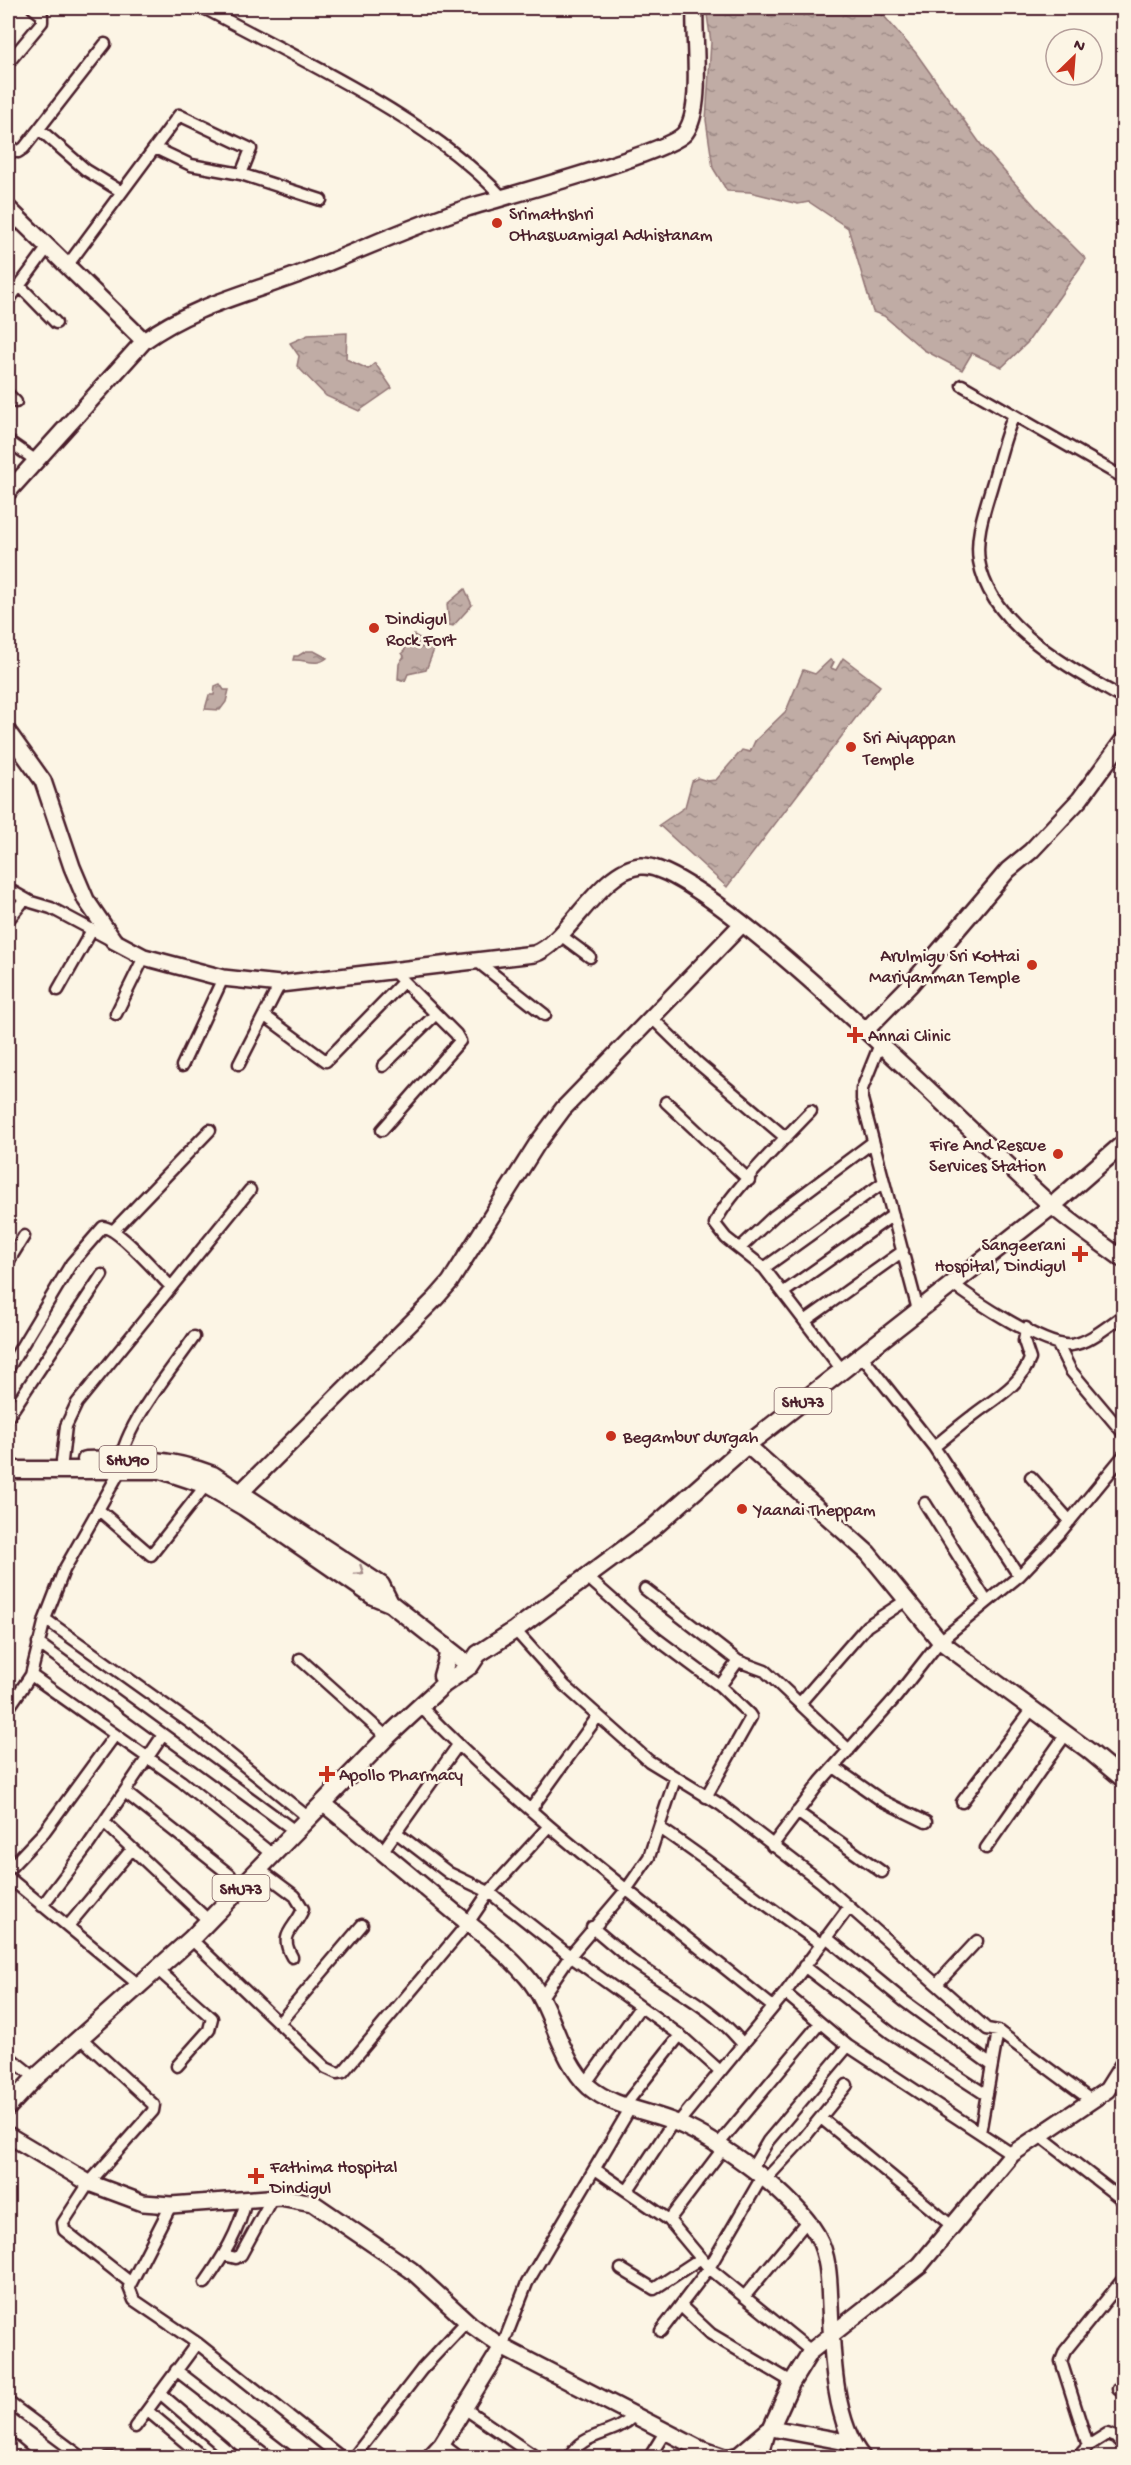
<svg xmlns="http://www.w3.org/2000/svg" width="1131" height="2465" viewBox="0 0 1131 2465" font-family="'Gochi Hand',sans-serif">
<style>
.water{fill:url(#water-ripples);stroke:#917474;stroke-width:1.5}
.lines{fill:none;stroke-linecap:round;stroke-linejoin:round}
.street-casing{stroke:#4a1f2b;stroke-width:15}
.secondary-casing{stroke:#4a1f2b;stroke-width:20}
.primary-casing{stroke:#4a1f2b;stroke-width:21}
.street{stroke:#fcf5e5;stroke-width:10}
.secondary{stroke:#fcf5e5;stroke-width:15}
.primary{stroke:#fcf5e5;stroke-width:16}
.oneway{stroke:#a38a88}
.poi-dot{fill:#c8321e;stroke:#fcf5e5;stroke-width:2}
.labels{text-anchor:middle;stroke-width:5;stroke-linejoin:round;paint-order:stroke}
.shield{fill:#fcf5e5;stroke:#7f5f63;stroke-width:1.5}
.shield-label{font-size:16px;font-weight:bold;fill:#4a1f2b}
.poi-label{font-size:18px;fill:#4a1f2b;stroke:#fcf5e5;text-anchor:start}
</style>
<defs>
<pattern id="water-ripples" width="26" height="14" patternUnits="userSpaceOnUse" patternTransform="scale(1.5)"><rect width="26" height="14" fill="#c0aca5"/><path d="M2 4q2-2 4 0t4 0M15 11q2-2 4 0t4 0" fill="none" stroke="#9e8b87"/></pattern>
</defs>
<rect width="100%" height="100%" fill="#fcf5e5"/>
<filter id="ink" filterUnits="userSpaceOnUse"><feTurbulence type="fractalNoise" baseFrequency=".0167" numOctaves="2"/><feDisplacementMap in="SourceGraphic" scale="12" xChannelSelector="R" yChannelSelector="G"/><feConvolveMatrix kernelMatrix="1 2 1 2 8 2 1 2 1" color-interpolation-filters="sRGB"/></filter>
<g filter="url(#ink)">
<path class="water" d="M706 8H877L916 53 982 146 1048 221 1086 259 1027 343 1002 367 972 353 962 370 924 350 884 316 873 312 848 228 809 202 798 204 750 192 727 191 713 168 706 120 711 42Z
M347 333 346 359 368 369 375 363 392 388 359 411 326 396 297 366 299 356 290 343 308 335Z
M465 589 472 605 453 626 449 625 447 604Z
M414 635 435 647 426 670 408 674 405 681 398 679 399 664 404 656 402 653 405 650 404 640 412 639Z
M306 651H314L327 658C316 667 306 659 293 660L294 656H298Z
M843 658 880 686 727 887 659 825 685 807 692 781 698 778 707 781 716 780 742 750 750 752 755 741 786 711 803 670 815 674 830 660 834 662 831 668 836 670Z
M220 684 224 690H229L226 702 220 710 205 709 209 695H214L215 686Z"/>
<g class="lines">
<g class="street-casing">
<path id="street" d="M204 8C298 59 430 118 502 197
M8 63 42 22V15L33 8
M39 129 86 170 122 192
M8 144 18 152 24 148 105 44
M155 148 191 165 241 174 321 200
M8 231 18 218
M67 266 179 115 251 149 241 174
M19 285 56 323
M8 301 48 247
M962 385 1014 415
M8 394 16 402
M8 441 35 460
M1124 478 1014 415C1004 437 999 462 992 485 985 509 975 535 979 561 990 627 1071 668 1124 699
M8 889 31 902 51 908 113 941
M8 920 25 899
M559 934 590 957
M478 962 545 1015
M58 990 92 930
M116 1014 144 957
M265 1016 326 1061 403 982
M652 1018 698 1063 786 1138
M880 1044 862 1089V1099L918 1310
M239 1064 280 984
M182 1066 223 978
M383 1066 436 1014
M666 1102 749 1180
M811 1111C789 1134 724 1198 715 1224L726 1238 764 1268 842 1370
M382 1130 460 1041 456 1034 392 970
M113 1231 210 1130
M740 1248 774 1216 873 1142
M8 1262 24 1236
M764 1268 884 1182
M952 1283C973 1300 1046 1348 1071 1345 1089 1343 1109 1325 1124 1315
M784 1292 893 1215
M805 1321 903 1251
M1058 1345 1071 1371 1124 1434
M861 1355 934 1447 1019 1576
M8 1369 71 1264 103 1227C119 1228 158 1274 171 1287
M8 1417 102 1275
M934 1447C946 1437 958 1427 971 1417 993 1399 1019 1388 1030 1359L1024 1341 1026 1328
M62 1461 66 1426 77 1403 250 1190
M1031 1477 1070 1521
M925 1503 987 1602
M99 1510 151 1555 206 1485
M587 1577 657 1639 720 1686 749 1714 751 1717 706 1797
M645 1589 738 1661 765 1671 849 1750
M45 1619 199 1729 310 1819
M515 1630 565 1686 649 1761 721 1805 820 1881 987 2029 998 2031 1092 2101
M38 1643 295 1831
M300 1659 387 1737
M31 1675 181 1781 273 1855
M720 1686 738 1661
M800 1703 867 1626 905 1601
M421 1707C528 1818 653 1909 773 2007
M8 1709 31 1675 45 1619 64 1570 120 1471C118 1432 172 1370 194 1337
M834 1767 881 1800 926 1822
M125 1792 230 1875
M962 1802 1031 1710
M531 1809 598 1716
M797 1812 882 1872
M104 1822 209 1921
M660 1828C715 1865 766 1906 821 1944
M397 1833 449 1873 489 1892 570 1956 680 2035 719 2070
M772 1846 821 1781 896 1697 940 1641 1019 1576 1059 1534 1124 1455
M986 1848 1066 1734
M382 1852 458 1745
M259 1869 295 1896 303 1909C295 1930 278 1933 292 1957
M8 1870 44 1832 115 1735
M8 1877 139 1985
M42 1906 89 1844 163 1735
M68 1926 132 1849
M592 1927C605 1938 618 1949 631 1960 671 1989 709 2004 742 2043
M826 1937 904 2001 990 2064
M191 1939 326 2068 337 2073 343 2072 468 1923 489 1892 549 1826
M804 1966 891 2033 985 2094
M158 1970 212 2018 209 2030 177 2066
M937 1984 977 1941
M785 1993 848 2046 1012 2154
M542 1997 570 1956 626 1890 649 1857 675 1779
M280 2022 362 1925
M81 2038 154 2105 153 2111 89 2183 63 2223 64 2230 131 2283
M8 2056 28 2072
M586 2083 640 2007
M625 2105 680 2035
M821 2118 952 2226
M678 2123 785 1993 849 1907
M980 2133 998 2031
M1039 2135 1124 2201
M717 2146 820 2023
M595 2169 669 2220 709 2268 811 2351
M751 2170 768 2141 848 2046
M766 2179 804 2138 847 2085
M628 2190 673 2122
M171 2205 129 2287 134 2300 197 2343 342 2458
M669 2220 722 2150
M224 2255 236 2258 241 2255 272 2198
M621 2269 654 2289 701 2258
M205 2283C223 2257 239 2232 246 2200
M744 2297 807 2221
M681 2306 711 2334 792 2382
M661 2331 709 2268 762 2177
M502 2347 527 2283 631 2107
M176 2370 290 2458
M1124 2383 1118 2389 1124 2393
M161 2394 236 2458
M8 2402 83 2458
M464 2408 537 2458
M149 2412 204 2458
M135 2427 197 2343
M8 2442 27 2458
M442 2444 460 2458
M1088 2446 1107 2434 1115 2437 1124 2446
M107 2458H112
M353 2458 422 2369 466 2322
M569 2458C584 2430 611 2438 634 2416
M649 2458 665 2432
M762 2458 771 2428
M1077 2458 1088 2446 1061 2361 1065 2351 1124 2278"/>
</g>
<g class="secondary-casing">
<path id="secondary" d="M8 208 144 341 8 492
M144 341C192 306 247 294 302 273 357 252 411 226 467 208 502 197 670 153 685 133 704 108 693 39 695 8
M8 732 43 781 72 867 86 900 114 941 144 957 223 978 280 984 534 954C567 944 600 869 641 866 707 861 987 1150 1051 1205 1074 1225 1100 1242 1124 1260
M866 1030 911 984 1008 870 1031 851 1080 799 1124 739
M747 1445 868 1553 940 1641 1088 1750 1124 1780
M241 1492 436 1298 450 1282 537 1144 563 1109 742 924
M324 1804C367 1839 410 1875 453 1911 479 1932 505 1951 527 1977 554 2008 558 2058 589 2087 612 2107 649 2111 677 2123 721 2142 792 2193 817 2235 829 2256 829 2281 830 2305 832 2349 833 2423 863 2458
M8 2135 89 2183 143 2203 171 2205 280 2197 313 2203 411 2270 470 2324 502 2347 698 2448 727 2458
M771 2428 852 2443
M429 2458 442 2444 502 2347
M727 2458 739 2455 771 2428 792 2382 811 2351 920 2265 1012 2154 1107 2090 1124 2063"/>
</g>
<g class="primary-casing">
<path id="primary" d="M86 1460C132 1458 170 1458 213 1475L381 1585 390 1603
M8 1470H161L206 1485 244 1507 373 1596 390 1603 470 1666
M442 1676 448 1655 445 1646
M8 2107 35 2078 191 1939 387 1737 443 1685 470 1666 478 1654 515 1630 654 1527 747 1445 1052 1206 1124 1143"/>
</g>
<use href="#street" class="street"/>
<use href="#secondary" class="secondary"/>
<use href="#primary" class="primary"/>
</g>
<defs><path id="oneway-chevron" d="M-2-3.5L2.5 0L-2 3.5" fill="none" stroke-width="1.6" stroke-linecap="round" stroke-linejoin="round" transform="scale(1.5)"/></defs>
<use class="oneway" href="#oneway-chevron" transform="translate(360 1571) rotate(34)"/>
</g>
<g class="poi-dot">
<circle cx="497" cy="223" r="6"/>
<circle cx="374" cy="628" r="6"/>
<circle cx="851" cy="747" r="6"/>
<circle cx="1032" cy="965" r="6"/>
<path d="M852 1026h6v6h6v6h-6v6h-6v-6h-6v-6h6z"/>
<circle cx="1058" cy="1154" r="6"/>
<path d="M1077 1245h6v6h6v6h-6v6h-6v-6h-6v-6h6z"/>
<circle cx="611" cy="1436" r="6"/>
<circle cx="742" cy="1509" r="6"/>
<path d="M324 1765h6v6h6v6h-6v6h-6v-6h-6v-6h6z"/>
<path d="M253 2167h6v6h6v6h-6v6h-6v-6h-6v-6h6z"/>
</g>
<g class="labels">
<g class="shield">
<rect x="774.5" y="1388" width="57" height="26" rx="4.5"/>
<rect x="99.5" y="1446" width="57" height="26" rx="4.5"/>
<rect x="212.5" y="1875" width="57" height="26" rx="4.5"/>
</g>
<g class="shield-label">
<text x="803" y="1407">SHU73</text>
<text x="128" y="1465">SHU90</text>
<text x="241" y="1894">SHU73</text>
</g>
<g class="poi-label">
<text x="509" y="219">Srimathshri<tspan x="509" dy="21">Othaswamigal Adhistanam</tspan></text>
<text x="386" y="624">Dindigul<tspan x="386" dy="21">Rock Fort</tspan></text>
<text x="863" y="743">Sri Aiyappan<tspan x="863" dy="21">Temple</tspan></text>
<text x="1020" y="961" text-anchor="end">Arulmigu Sri Kottai<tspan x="1020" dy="21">Mariyamman Temple</tspan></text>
<text x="868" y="1041">Annai Clinic</text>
<text x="1046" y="1150" text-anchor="end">Fire And Rescue<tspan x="1046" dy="21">Services Station</tspan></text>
<text x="1066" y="1250" text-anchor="end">Sangeerani<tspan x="1066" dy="21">Hospital, Dindigul</tspan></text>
<text x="623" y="1442">Begambur durgah</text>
<text x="754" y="1515">Yaanai Theppam</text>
<text x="339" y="1780">Apollo Pharmacy</text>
<text x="270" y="2172">Fathima Hospital<tspan x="270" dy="21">Dindigul</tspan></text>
</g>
</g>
<rect width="1131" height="2465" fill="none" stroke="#fcf5e5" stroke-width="30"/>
<rect x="15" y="15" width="1101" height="2435" fill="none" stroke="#4a1f2b" stroke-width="2" filter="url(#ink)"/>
<g transform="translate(1074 57) rotate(25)"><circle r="28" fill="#fcf5e5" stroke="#b59f9b" stroke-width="1.5"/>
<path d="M0-4.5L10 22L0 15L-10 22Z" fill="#c8321e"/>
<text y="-9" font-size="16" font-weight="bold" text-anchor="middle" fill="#4a1f2b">N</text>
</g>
</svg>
